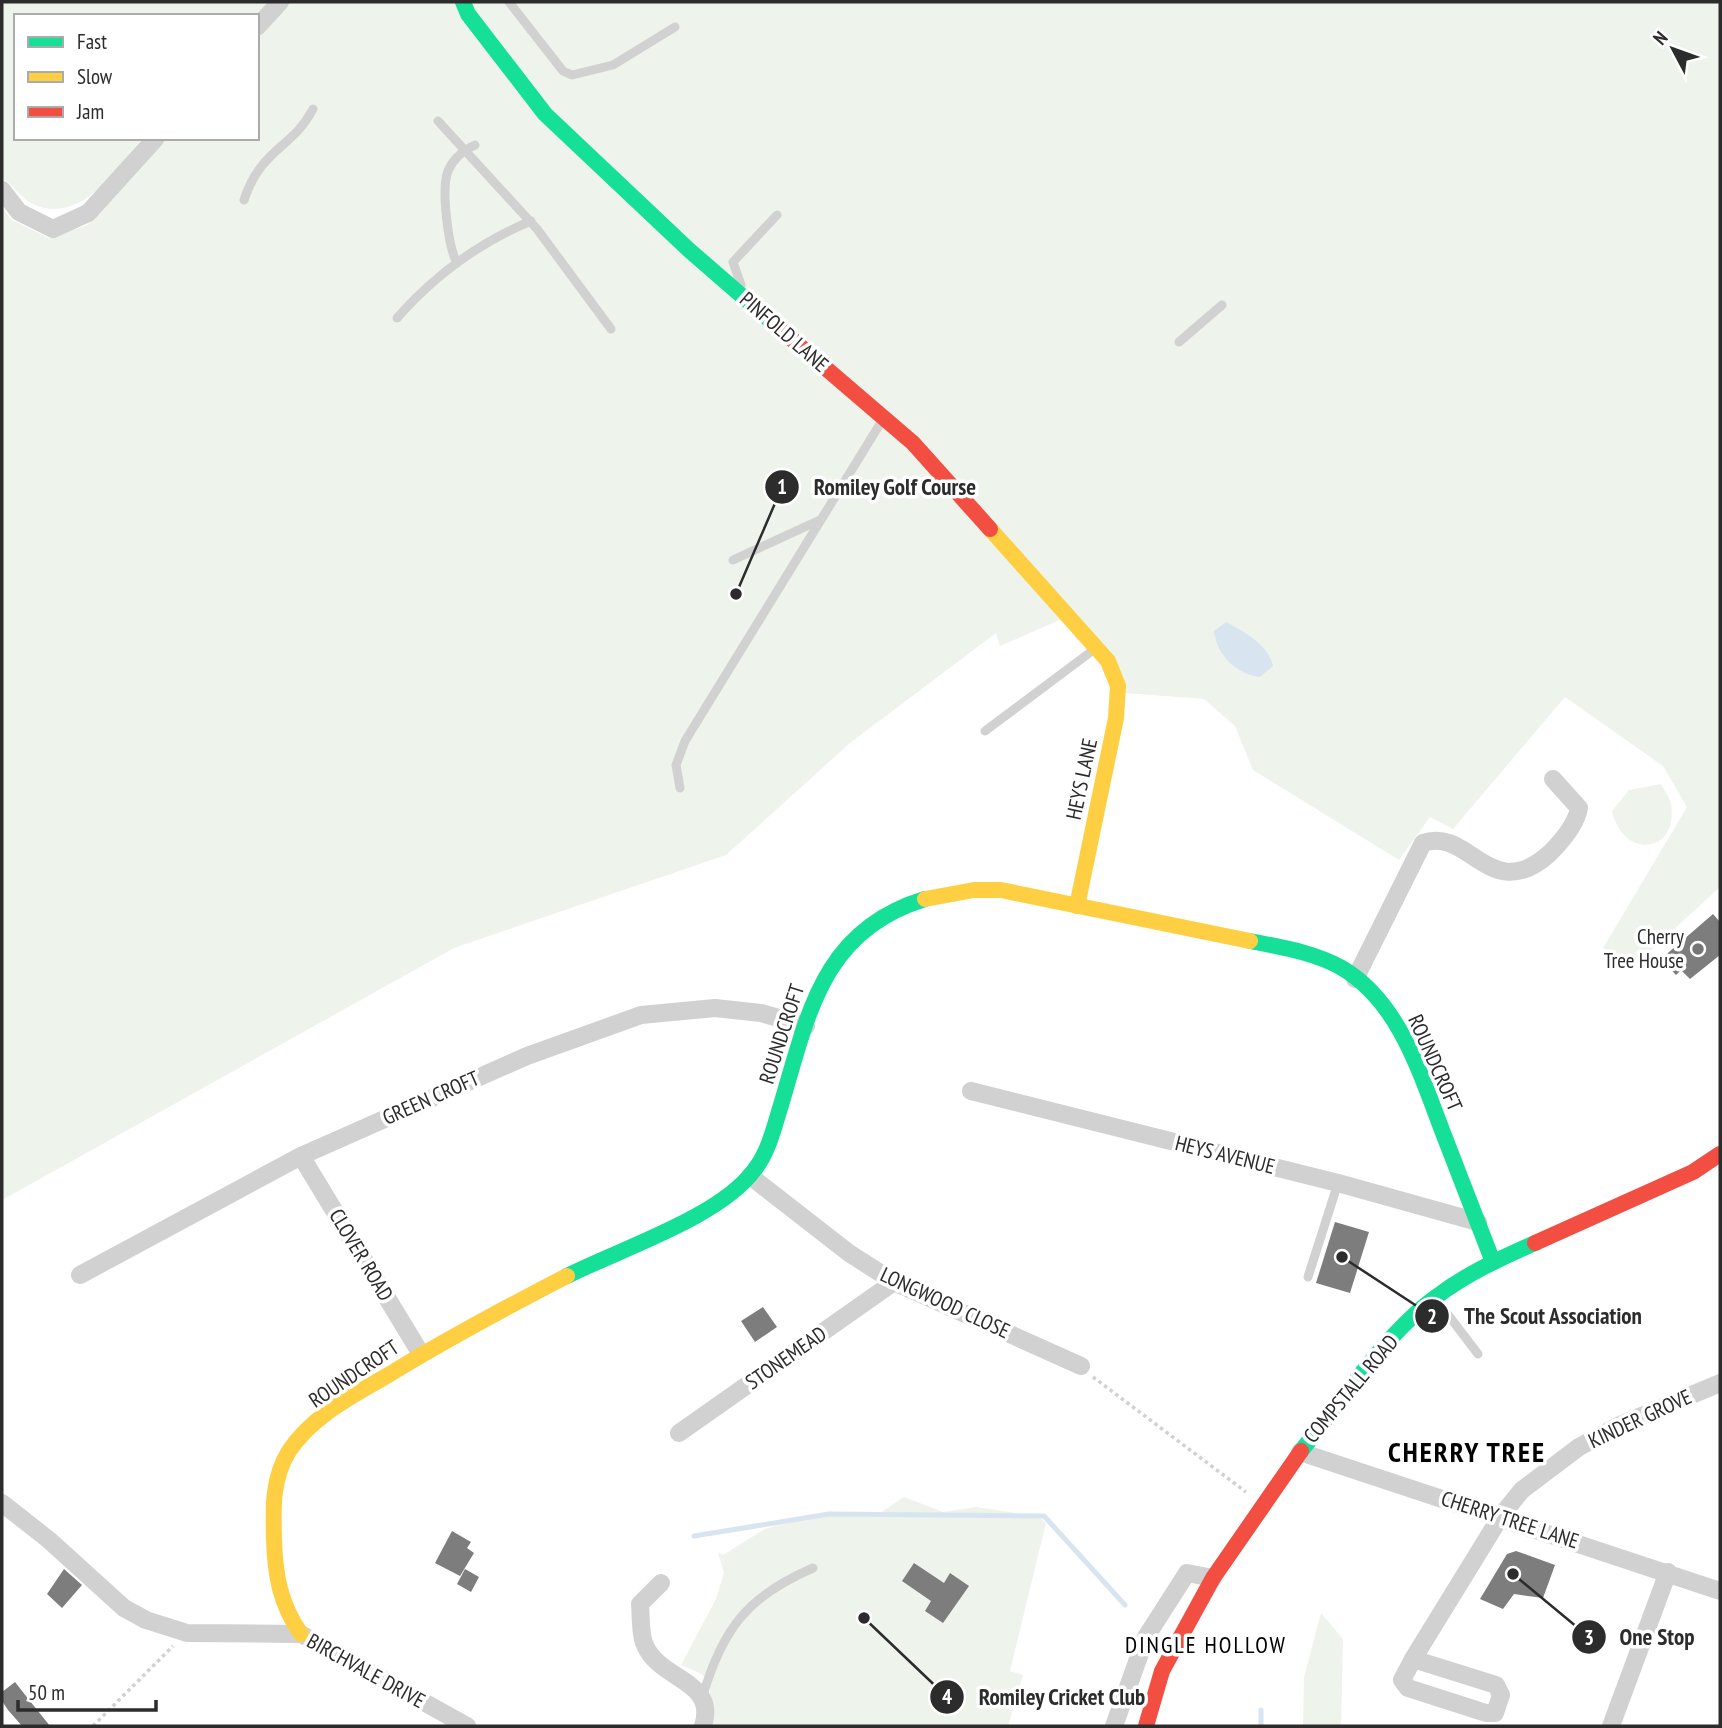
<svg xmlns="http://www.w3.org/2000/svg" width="1722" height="1728" font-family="'PT Sans Narrow',sans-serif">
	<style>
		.green { fill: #eef3eb }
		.water { fill: #d8e4ef }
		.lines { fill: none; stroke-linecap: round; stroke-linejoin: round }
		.stream { stroke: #d8e4ef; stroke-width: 5 }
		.building { fill: #7d7d7d }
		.path { stroke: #d1d1d1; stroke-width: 3.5; stroke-dasharray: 3.5 3.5; stroke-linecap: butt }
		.lane { stroke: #d1d1d1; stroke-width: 9 }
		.street { stroke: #d1d1d1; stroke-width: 18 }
		.fast { stroke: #16e098; stroke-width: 16 }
		.slow { stroke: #ffcf43; stroke-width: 16 }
		.jam { stroke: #f24e42; stroke-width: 16 }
		.poi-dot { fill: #767676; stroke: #fff; stroke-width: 2.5 }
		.labels { text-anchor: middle; stroke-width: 7; stroke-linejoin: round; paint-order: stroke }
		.street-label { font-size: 21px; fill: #2c2c2c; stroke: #fff }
		.poi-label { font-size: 21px; fill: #2c2c2c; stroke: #fff; text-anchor: end }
		.neighbourhood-label { font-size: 23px; letter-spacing: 2px; fill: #000; stroke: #fff }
		.district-label { font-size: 28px; font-weight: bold; letter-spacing: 2px; fill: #000; stroke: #fff }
		.leader { fill: none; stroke: #2c2c2c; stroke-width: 2.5 }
		.callout-dot { fill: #2c2c2c; stroke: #fff; stroke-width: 2.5 }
		.mark-label { font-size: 21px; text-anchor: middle; font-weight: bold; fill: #fff }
		.callout-label { font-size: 23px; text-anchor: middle; font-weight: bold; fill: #2c2c2c; stroke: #fff; stroke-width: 7; stroke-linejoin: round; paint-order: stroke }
	</style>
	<rect width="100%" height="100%" fill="#fff"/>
	<g class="green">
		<path d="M2,2h265l-12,14h-239v122h127c-29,32 -63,90 -112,65 -11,-6 -18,-18 -29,-25z"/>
		<path d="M290,2h1430v885l-84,77 -33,-16 84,-141 -24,-41 -98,-69 -112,132 -23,-12 -31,43 -146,-90 -18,-44 -31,-27 -79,-6 -61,-75 -64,28 -4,-13 -146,110 -124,112 -272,93 -452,252v-994l8,13 39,19 39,-13 78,-87h91v-100z"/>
		<path d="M1661,784c3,6 9,14 10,20 8,50 -48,56 -59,7l17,-21z"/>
		<path d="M904,1497l39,15 34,-5 62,10 7,6 -36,148 13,4 -15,51h-296l-2,-38 -8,-14 -21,-9 35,-66 8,-26 -6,-21 5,3 42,-26 40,-11 37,-3 32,2z"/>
		<path d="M1321,1613l22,26 -2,87h-38l1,-49z"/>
	</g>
	<path class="water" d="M1226,622c18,10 42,22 47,44l-13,11c-24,-3 -43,-22 -46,-46z"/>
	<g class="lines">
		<g class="stream">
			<path d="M694,1536l135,-22 215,2 81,89"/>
			<path d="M1261,1710v16"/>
		</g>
	</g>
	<g class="building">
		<path d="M1713,914l7,8v33l-30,24 -9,-9 -5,5 -15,-16z"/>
		<path d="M1335,1222l34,10 -19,61 -34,-10z"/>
		<path d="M763,1307l14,20 -22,15 -14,-21z"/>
		<path d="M452,1531l19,11 -4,6 7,5 -14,23 -25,-13z"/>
		<path d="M1516,1551l39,14 -12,33 -29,-4 -11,15 -23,-10 27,-45z"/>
		<path d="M914,1563l30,20 6,-10 19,13 -26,37 -18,-12 6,-10 -29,-20z"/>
		<path d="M64,1569l18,16 -20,23 -15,-14z"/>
		<path d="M465,1569l14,8 -8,15 -14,-8z"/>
		<path d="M15,1682l11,14 24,30h-28l-14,-16 -6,-9v-9z"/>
	</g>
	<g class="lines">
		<g class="path">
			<path d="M1093,1377l153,115"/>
			<path d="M93,1726l80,-80"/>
		</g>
		<g class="lane">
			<path d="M509,2l54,69 9,4 41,-10 62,-38"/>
			<path d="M438,121l99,108 74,100"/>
			<path d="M244,200c17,-52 48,-51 69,-91"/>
			<path d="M457,263c-9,-16 -16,-75 -9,-92 5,-12 16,-21 27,-26"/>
			<path d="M741,285l-8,-23 44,-47"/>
			<path d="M397,318c37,-42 81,-75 134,-97"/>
			<path d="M1179,342l43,-37"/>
			<path d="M733,560l87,-40"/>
			<path d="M985,731l111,-83"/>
			<path d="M680,788l-4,-23 9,-24 198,-322"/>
			<path d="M1308,1277l30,-94"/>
			<path d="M1436,1299l42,55"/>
			<path d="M703,1695c20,-67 45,-99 110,-127"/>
		</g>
		<g class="street">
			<path d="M257,27l23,-25"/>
			<path d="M2,190l17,22 34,17 35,-16 68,-75"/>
			<path d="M1355,979l68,-136c46,-17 68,64 127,10 12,-12 26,-28 29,-45l-26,-29"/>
			<path d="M971,1091l367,92 140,39"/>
			<path d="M301,1156l120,198"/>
			<path d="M750,1176l99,77 45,29 187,84"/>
			<path d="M80,1275l221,-119 226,-100 114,-41 74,-7 46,5 45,13"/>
			<path d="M679,1433l215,-151"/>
			<path d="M1300,1452l420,139"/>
			<path d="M2,1503l47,37 75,68 22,12 41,13 114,1 166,92"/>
			<path d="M661,1583l-21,21c1,12 0,28 4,39 14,38 74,36 59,83"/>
			<path d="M1413,1659l-11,21 6,8 78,25h9l6,-18 -5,-10 -83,-26 88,-143 21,-26 57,-43 41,-22 100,-42"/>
			<path d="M1114,1726l32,-89 41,-64 26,5"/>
			<path d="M1611,1726l57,-154"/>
		</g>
		<g class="fast">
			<path d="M463,2l5,12 77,100 144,136 84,73"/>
			<path d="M1250,941c30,6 64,11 92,27 59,35 79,109 103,170 16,41 32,83 48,124"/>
			<path d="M567,1276c53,-27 154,-59 188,-107 14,-18 19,-42 26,-64 27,-90 41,-175 144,-206"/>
			<path d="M1301,1451c39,-48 85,-118 135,-154 30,-23 65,-39 99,-54"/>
		</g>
		<g class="slow">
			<path d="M990,529l118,132 10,25 -2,32 -39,188"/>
			<path d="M925,899l49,-9h27l249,51"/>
			<path d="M301,1634c-21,-30 -26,-59 -27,-95 -1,-30 -2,-61 15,-88 24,-36 65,-56 101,-77 57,-35 117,-67 177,-98"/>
		</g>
		<g class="jam">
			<path d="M773,323l140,120 77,86"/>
			<path d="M1535,1243l158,-71 27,-18"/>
			<path d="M1146,1726l16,-55 51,-93 88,-127"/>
		</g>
	</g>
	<circle class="poi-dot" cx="1698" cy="949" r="7"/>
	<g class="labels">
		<g class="street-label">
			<text transform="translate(784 332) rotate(41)" y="7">PINFOLD LANE</text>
			<text transform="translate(1082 779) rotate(-78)" y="7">HEYS LANE</text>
			<text transform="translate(782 1034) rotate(-72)" y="7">ROUNDCROFT</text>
			<text transform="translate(1435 1063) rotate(66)" y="7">ROUNDCROFT</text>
			<text transform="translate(431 1098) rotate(-24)" y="7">GREEN CROFT</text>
			<text transform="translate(1225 1155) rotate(14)" y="7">HEYS AVENUE</text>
			<text transform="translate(361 1255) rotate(59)" y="7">CLOVER ROAD</text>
			<text transform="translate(945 1303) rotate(25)" y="7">LONGWOOD CLOSE</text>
			<text transform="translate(786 1358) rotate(-35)" y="7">STONEMEAD</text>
			<text transform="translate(354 1374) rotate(-34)" y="7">ROUNDCROFT</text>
			<text transform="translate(1351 1389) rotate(-50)" y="7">COMPSTALL ROAD</text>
			<text transform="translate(1640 1419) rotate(-25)" y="7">KINDER GROVE</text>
			<text transform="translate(1510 1520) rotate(18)" y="7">CHERRY TREE LANE</text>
			<text transform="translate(366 1671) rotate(29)" y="7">BIRCHVALE DRIVE</text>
		</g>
		<g class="poi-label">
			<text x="1684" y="944">Cherry<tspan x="1684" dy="24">Tree House</tspan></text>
		</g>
		<g class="neighbourhood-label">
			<text x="1206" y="1653">DINGLE HOLLOW</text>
		</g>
		<g class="district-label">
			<text x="1467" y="1462">CHERRY TREE</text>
		</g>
	</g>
	<path class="leader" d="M736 594L782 487M1342 1257L1432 1316M1513 1574L1589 1637M864 1618L947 1697"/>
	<g class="callout-dot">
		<circle cx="736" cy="594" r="7"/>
		<circle cx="1342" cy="1257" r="7"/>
		<circle cx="1513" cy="1574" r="7"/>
		<circle cx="864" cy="1618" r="7"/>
		<circle cx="782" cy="487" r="18"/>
		<circle cx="1432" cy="1316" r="18"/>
		<circle cx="1589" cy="1637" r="18"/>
		<circle cx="947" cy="1697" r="18"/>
	</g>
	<g class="mark-label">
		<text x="782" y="494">1</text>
		<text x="1432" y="1324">2</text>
		<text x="1589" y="1645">3</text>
		<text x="947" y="1704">4</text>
	</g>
	<g class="callout-label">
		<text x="895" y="495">Romiley Golf Course</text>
		<text x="1553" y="1324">The Scout Association</text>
		<text x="1657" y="1645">One Stop</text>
		<text x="1062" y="1705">Romiley Cricket Club</text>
	</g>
	<rect width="1722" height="1728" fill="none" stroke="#2c2c2c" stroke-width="7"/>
	<rect x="14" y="14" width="245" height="126" fill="#ffffff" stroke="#ababab" stroke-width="2"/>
	<rect x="28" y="37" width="35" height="10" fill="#16e098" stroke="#ababab" stroke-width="2"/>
	<text x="77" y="49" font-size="21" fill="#2c2c2c">Fast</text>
	<rect x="28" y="72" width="35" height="10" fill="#ffcf43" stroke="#ababab" stroke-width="2"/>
	<text x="77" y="84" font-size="21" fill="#2c2c2c">Slow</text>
	<rect x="28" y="107" width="35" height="10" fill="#f24e42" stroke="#ababab" stroke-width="2"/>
	<text x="77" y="119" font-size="21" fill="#2c2c2c">Jam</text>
	<g transform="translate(1673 49) rotate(311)" stroke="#ffffff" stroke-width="5" paint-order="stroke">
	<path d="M0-5L12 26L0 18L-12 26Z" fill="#2c2c2c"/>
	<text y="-10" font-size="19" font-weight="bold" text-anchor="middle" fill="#2c2c2c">N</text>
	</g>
	<path d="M18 1700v10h138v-10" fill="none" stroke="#2c2c2c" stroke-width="3.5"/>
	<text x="28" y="1700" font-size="21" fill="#2c2c2c" stroke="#ffffff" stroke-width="5" paint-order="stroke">50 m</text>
</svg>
